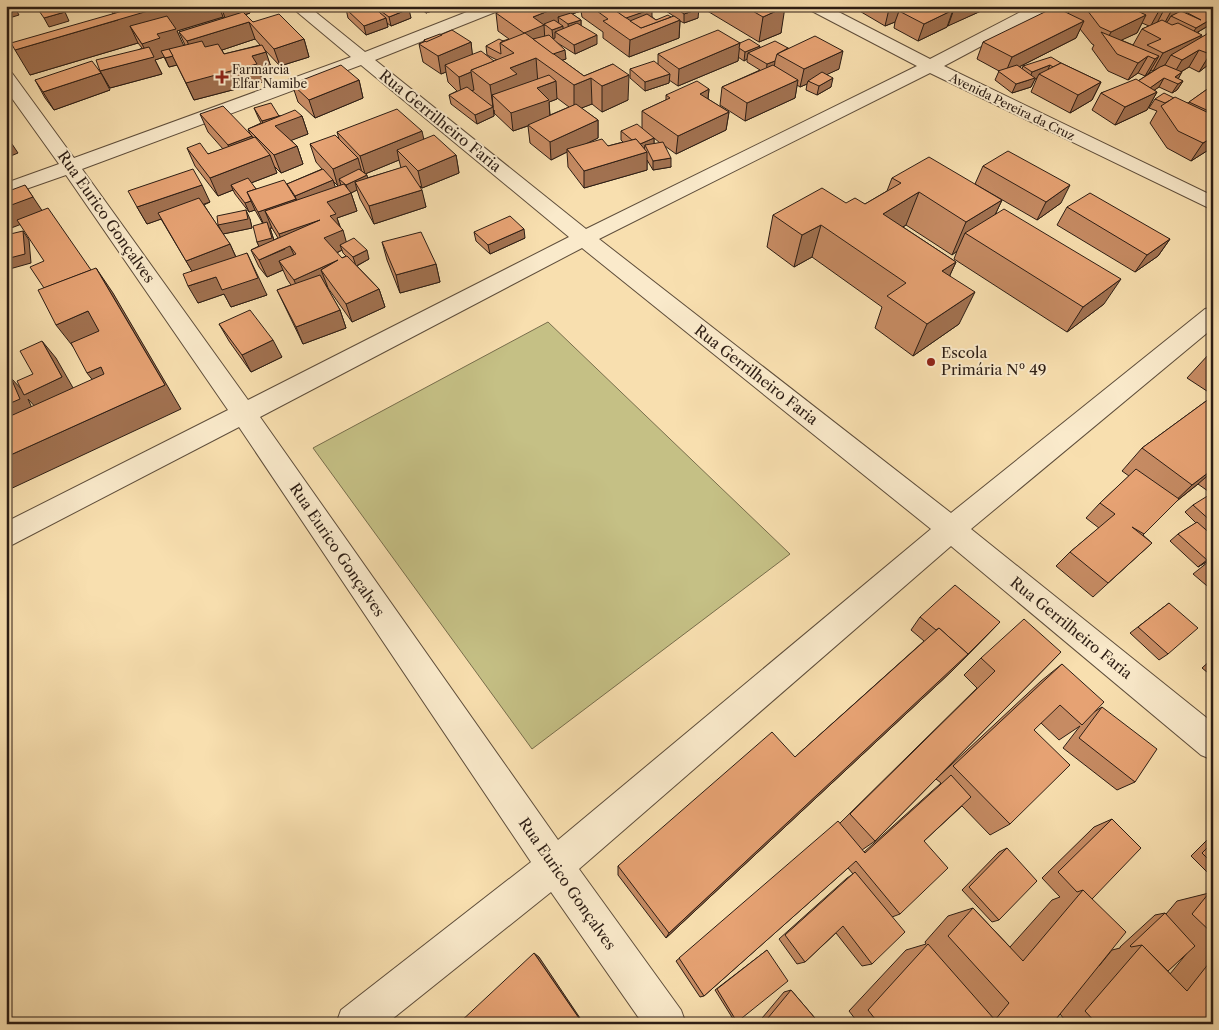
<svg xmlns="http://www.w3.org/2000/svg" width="1219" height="1030" font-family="'Libre Caslon Text',serif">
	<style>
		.green { fill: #c5c085; stroke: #786e4c }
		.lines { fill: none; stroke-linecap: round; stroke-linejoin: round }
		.street-casing { stroke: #5f4e3b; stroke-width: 2 }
		.street { fill: #faeacb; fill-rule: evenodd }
		.wall { fill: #c68b63; stroke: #2c1d14; fill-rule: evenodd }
		.shaded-wall { fill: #a17150; stroke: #2c1d14 }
		.building { fill: #e6a273; stroke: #2c1d14 }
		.poi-dot { fill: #8f2418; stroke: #faeacb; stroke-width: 2 }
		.labels { text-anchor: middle; stroke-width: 4; stroke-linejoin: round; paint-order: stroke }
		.far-poi-label { font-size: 12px; fill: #2c1d14; stroke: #faeacb; text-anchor: start }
		.far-street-label { font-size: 12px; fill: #2c1d14; stroke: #faeacb }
		.street-label { font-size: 15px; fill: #2c1d14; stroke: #faeacb }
		.poi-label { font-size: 15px; fill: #2c1d14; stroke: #faeacb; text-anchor: start }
	</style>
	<rect width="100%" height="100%" fill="#f8dfaf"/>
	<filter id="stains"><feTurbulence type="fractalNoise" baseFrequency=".004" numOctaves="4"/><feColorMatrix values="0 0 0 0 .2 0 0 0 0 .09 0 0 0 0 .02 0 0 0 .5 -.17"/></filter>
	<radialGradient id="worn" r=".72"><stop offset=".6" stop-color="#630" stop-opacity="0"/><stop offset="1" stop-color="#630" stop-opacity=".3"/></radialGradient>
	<path class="green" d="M548,322l242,232 -258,195 -219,-301z"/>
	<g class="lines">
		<g class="street-casing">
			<path id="street" d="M290,6h18l57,46 117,-46h23l-2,3 -128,51 211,169 331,-163 -109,-57 -2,-3h21l103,53 102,-53h21l-2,3 -107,57 269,130v14l-283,-137 -331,166 352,274 254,-204 8,-2v21l-242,201 242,194v37l-12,-5 -250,-209 -372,323 102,141 5,14h-43l-92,-132 -165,132h-50l5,-14 190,-148 -292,-435 -233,121v-26l222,-112 -162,-235 -60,21v-13l53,-19 -53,-74v-18l6,1 62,85 277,-101zM361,65l208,172 -321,163 -166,-231zM582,248l349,281 -373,311 -298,-423z"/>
		</g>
		<use href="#street" class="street"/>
	</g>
	<g class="wall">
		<path d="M102,6h145l3,7 -5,2 8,7 51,17 5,18 -29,9 -16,-17 8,21 -12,3 3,9 -69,18 -17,-35 -8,2 -5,-10 -9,3 7,14 -52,14 -10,-17 42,-23 -4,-5 -108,32 83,-61 -3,-6 -5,1zM223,17l1,1 -45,14 6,13 -2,1 -6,-15zM255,39l5,6 -36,9 -2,-4z"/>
		<path d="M373,6h32l6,12 -20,8 -4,-3 1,4 -22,8 -18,-17 -2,-9 27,-2z"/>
		<path d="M417,6h30l-21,7z"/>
		<path d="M514,6h134l4,11 4,3 15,-3 7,2 -12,-8v-5h29l3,12 -14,5 -4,-2 -1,17 -50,19 -26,-19v-6l-21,-15 -1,-6 -9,3 9,6v5l16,19 -22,10 -19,-12 10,17 -4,1 22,16 29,-12 15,36 -26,12 -10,-8 -11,4 17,12v18l-15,7 25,1 15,-4 -2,-2v-9l21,-3v-17l24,-11v-5l43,-6 -1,10 21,13 -3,18 -50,24 -11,-8 6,21 -18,3 -6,-10v10l-63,18 -16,-21 -1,-15 -16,8 -21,-17 -2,-17 -15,5 -19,-18v-3v6l-17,8 -26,-20 -2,-9 8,-4 -9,-9 -2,-10 -5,2 -18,-12 -4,-18 5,-2v-2l18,-5 29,7 1,12 22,7 3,-1 -10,-5 -1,-9 23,-7 -11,-8 -2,-18zM557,98l12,9 -19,8 -1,-13 8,-3zM654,138l6,5 -6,1z"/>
		<path d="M699,6h84l-2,27 -22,9z"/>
		<path d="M851,6h135l-4,2 -1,3 -34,15v1l-29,14 -24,-13 1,-6 -10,4z"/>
		<path d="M1071,6h129l13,17 -15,9 3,6 5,-3 7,-11v37l-14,11 -10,-5 -8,5 -3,7 5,2 -6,9 -5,3 -13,-6 -5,3 3,2 -10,18 -32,15 -23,-15 9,-17 37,-12 18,-12 -3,2 -2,-1 -2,3 -4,3 -7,-3 -10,7 -20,-9 -16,-22 2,-4 -2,-1 -12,-15 -4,9 -57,29 3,2 1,-3 38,-3 40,19 -9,18 -22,13 -39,-21 6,-14 -2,1 -4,8 -19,6 -17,-13 4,-9 -22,-12 6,-17 86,-28 -1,-1zM1142,23l7,3 -7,3 -9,16 -12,-5 16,-7z"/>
		<path d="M740,43l20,5h28l51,21 -12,5 4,13 -14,8 -11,-5 1,-6 -7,3 -3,-2 -2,13 -50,23 -25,-16 2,-18 38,-17 -13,-8v-3l-3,2 -6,-4v4l-60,25 -9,-6v3l-24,8 -15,-13v-9l28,-5v-10z"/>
		<path d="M35,80l75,10 -56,20 -9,-12z"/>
		<path d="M359,80l4,18 -48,20 -17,-16 -6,-18z"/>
		<path d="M1213,85v62l-22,14 -24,-13 -17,-25 7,-12 -8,-3 6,-9 33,4z"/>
		<path d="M254,108l26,8h22l6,18 -17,6 6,6 6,18 -22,9 -7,-7 3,7 -26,10 5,6 31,-5 35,-15 -6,-7 -6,-18 29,-5 -2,-7 87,7 32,16 3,18 -37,15 -2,-2 6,21 -52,17 -14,-25 -3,-9 -6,3 6,18 -20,7 9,24 23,17 -12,7 22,23 6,18 -33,15 -24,-34 -1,-3 -1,1 14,24 6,18 -43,16 -26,-54 14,-5 -4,-6 -4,-9 -16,7 -8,-10 -8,-17 8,-4 -2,-4 6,-18 -8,-14 -6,2 -14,-18 -2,-4 -15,6 -23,-30 -8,-18 21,6 15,-5 -15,-17 -8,-18 50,20 -2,-5 13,-6 -3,-6zM399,160l2,8 -34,10 -5,-7 -1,-1 4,4zM333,181l5,5 -3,1zM270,228h2l6,10 -4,2zM342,250l1,3 3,3 -4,2 -5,-5z"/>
		<path d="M983,166l78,37 -24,17 -62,-36z"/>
		<path d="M892,178l110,22 -7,15 109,89 -37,28 -113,-73 3,-8 -5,4 -46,-30 -3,2 53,35 -6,13 9,49 -46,32 -38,-28 7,-21 -70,-50 -18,10 -27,-20 6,-32 92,-11 22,-13z"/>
		<path d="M210,202l-6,3 18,28 -4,-8 32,-6 2,9 -29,6 7,10 6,13 31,38 -36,12 -7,-13 -26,9 -6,-32 -31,-52 -14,5 -10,-17z"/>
		<path d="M1067,207l103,32 -12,17 -23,16 -78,-47z"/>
		<path d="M474,232l51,6 -35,16 -14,-13z"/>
		<path d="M382,242l54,22 4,18 -40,11 -13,-33z"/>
		<path d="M219,324l63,33 -31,15 -22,-31z"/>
		<path d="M1213,351v44l-26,-17 22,-24z"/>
		<path d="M1213,396v97l-1,1 -14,-10 -21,17 -34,34 9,8 -59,54 -37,-31 14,-14 29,-24 -13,-10 14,-15 29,-27 -7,-5 20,-23z"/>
		<path d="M1213,498v60l-15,9 -28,-26 8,-7 18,-11 -11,-11 8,-7z"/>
		<path d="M1213,558v33l-20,-17z"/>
		<path d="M1169,603l-1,51 -9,6 -29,-27z"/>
		<path d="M920,617l80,5 -48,49 -286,267 -48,-63v-9l177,-109 129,-116 -13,-11z"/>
		<path d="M1061,652l-186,189 -13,9 2,2 77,-69 -5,-4 105,-98 21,-17 32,48 8,-5 33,75 -18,8 -54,-42 17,-22 -21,14 -18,-17 -7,7 -24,94 -20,11 -28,-29 -38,35 -24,73 -8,3 -20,47 -10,2 -26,-33 -31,29 -8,2 -18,-25 68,-61 6,-4 -5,-6 -144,128 -4,1 -24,-36 164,-138 137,-135 -13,-13 17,-17z"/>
		<path d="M1213,658v19l-11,-9z"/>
		<path d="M1112,819l-20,80 7,67 13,-16 8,-2v-1l35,-32 10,-2 1,1 11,-13 32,-8 4,3v128h-145l-8,-10 -8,10h-193l-10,-13 57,-61 20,-6 -1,-2 23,-26 25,-8 37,39 42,-47 8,-3 -18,-19 52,-51zM1187,953l-17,21 -2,-3z"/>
		<path d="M1213,834v44l-22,-22z"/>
		<path d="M1007,848l-8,72 -7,2 -30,-32 37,-38z"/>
		<path d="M767,950l-30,72h-2l-20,-32z"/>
		<path d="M791,990l29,34h-63l27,-32z"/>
	</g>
	<g class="shaded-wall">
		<path d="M6,6h8l5,9 -13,4z"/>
		<path d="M103,6h6l1,2 -5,1z"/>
		<path d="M112,6h107l4,11 -46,14 7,15 -20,11 -9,3 7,14 -52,14 -10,-17 49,-13 -7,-14 -12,-18 8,17 -108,32 -15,-25 103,-30z"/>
		<path d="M221,6h26l3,7 -24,8z"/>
		<path d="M376,6h16l-14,3 1,6h-1z"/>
		<path d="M425,6h22l-21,7z"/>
		<path d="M561,6h20v5l-12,4 -11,2 1,8h-15l1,17 -20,8 -1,-17 9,-16z"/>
		<path d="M896,6h18l-15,5 -4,11 -10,4 4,-17z"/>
		<path d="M960,6h23l-2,5 -33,15 6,-17z"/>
		<path d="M1165,6h1l-9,17 -7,4 10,-18z"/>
		<path d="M1174,6h18l-10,4 -3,5 -8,1 -3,5 -4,3z"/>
		<path d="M785,7l-4,26 -22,9 4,-25z"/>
		<path d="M409,9l2,9 -20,8 -2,-9z"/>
		<path d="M652,9v9l-18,6 -9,-6z"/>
		<path d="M699,9l-1,9 -14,5v-9z"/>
		<path d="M953,10l-6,17 -29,14 6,-17z"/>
		<path d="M65,12l4,9 -20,6 -5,-9z"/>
		<path d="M1146,15l-9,18 -26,12 -4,-5 4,-8z"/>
		<path d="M386,18l2,9 -22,8 -2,-9z"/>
		<path d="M1213,18v5l-22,13 5,-8z"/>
		<path d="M581,20v9l-12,4 -1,-9z"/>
		<path d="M680,20l-1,18 -50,19 1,-17z"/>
		<path d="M1084,21l-8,17 -71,36 7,-17z"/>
		<path d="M249,22l6,17 -60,20 -8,-18z"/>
		<path d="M563,26v9l-8,-3v6l-2,1 -1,-9z"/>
		<path d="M597,35v9l-22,10 -1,-9z"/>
		<path d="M1202,35l-10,17 -21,3 -6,10 -12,6 10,-18z"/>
		<path d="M304,39l5,18 -29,9 -6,-17z"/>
		<path d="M471,42l2,18 -28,5 1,7 -5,2 -3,-18z"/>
		<path d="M740,43l-2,18 -60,25 1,-17z"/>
		<path d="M760,46l-2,9 -10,-2 -1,6 -3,2 1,-9z"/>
		<path d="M565,50l1,9 -20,6 -2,-9z"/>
		<path d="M1199,50l-10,17 -17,10 10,-17z"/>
		<path d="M843,51l-4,18 -28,13 -3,-1 -1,3 -7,3 4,-18z"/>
		<path d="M266,52l6,18 -12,3 3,9 -69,18 -8,-17 66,-27z"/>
		<path d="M1213,52v9l-14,11 11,-18z"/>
		<path d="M173,56l4,9 -8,2 -4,-9z"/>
		<path d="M1148,56l-10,17 -10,7 10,-17z"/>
		<path d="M1159,56l-10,17 -4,3 10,-17z"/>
		<path d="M536,58l2,26 -46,11 2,21 -17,8 -2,-9 18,-8 -3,-22 20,-17z"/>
		<path d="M775,61l-1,9 -8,3 1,-9z"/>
		<path d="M1050,65l-4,9h-7l-2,4 -2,1 -4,8 -19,6 4,-9 13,-4 3,-8z"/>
		<path d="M471,72l3,18 -13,4 -2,-17z"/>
		<path d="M1182,72l-5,9 -2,-4z"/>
		<path d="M101,73l9,17 -56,20 -11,-18z"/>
		<path d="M670,74l-1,9 -24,8v-9z"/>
		<path d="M629,75l-1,25 -26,12v-26z"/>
		<path d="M591,78l1,26 -18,7v-26z"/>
		<path d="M833,78l-2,9 -14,8 2,-9z"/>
		<path d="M1164,78l-5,9 -16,11 5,-9z"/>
		<path d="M359,80l4,18 -48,20 -6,-18z"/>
		<path d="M798,80l-3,18 -50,23 2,-18z"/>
		<path d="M556,81l1,18 -8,3 1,16 -37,13 -2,-18 26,-25z"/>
		<path d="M1183,81l-6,9 -5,3 6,-9z"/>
		<path d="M1101,82l-9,18 -22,13 8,-18z"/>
		<path d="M709,89l-2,18 -7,-13z"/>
		<path d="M1157,92l-10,18 -32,15 10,-18z"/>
		<path d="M729,112l-3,18 -50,24 2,-18z"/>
		<path d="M279,116h23l6,18 -26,10 -17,-14 -3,-9z"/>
		<path d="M598,120v18l-29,14 -2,-3v3l-16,8 -1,-18z"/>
		<path d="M422,131l4,18 -29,1 2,10 -34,14 -5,-18z"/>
		<path d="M252,136l7,18 -24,9 -7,-18z"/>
		<path d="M1213,137v10l-22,14 12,-18z"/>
		<path d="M654,138v9l-9,-2 -1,6 -6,-6z"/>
		<path d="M12,144l6,9 -12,5v-12z"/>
		<path d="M297,146l6,18 -22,9 -7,-18z"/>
		<path d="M647,152v18l-63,18v-17z"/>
		<path d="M270,155l7,18 -42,16 -4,-4 2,5 -15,6 -8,-18z"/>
		<path d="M456,155l3,18 -37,15 -4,-17z"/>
		<path d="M358,158l5,18 -24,3 2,6 -3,2 -5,-18z"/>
		<path d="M671,158v9l-18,3v-9z"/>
		<path d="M367,175l2,9 -14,-2 2,8 -8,4 -3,-9z"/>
		<path d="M333,180l3,9 -38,16 -3,-9z"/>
		<path d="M25,185l20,30 -39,15v-23z"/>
		<path d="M202,185l8,17 -63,22 -10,-17z"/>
		<path d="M1070,185l-9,18 -24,17 9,-18z"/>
		<path d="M422,190l4,17 -52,17 -5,-18z"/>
		<path d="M919,192l-13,33 -34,21 11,-32z"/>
		<path d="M351,193l6,18 -20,7 4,13 2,-1 5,18 -8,-3 2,5 -12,6 -40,-10 8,18 -19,-3 4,9 -16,7 -8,-17 26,-11 -6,-15 51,-18 -3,-14z"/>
		<path d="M296,199l7,18 -38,-6 7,17h-2l6,19 -15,4 -4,-9 9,-13 -8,-17z"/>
		<path d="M1002,200l-15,32 -22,1 -8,18 -5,4 14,-33z"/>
		<path d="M251,201l4,9 -6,2 -4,-9z"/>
		<path d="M246,210l4,9 2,9 -29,6 -5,-9z"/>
		<path d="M821,225l-9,32 -18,10 8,-32z"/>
		<path d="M524,229l1,9 -35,16 -2,-9z"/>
		<path d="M23,231l6,9 2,23 -25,7v-11z"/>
		<path d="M1170,239l-12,17 -23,16 12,-17z"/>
		<path d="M230,244l8,18 -42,16 -10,-17z"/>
		<path d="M367,250l2,9 -13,7 -3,-9z"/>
		<path d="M247,253l20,42 -36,12 -7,-13 -26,9 -10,-17 28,-9z"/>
		<path d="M338,260l-17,10 6,15 -26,12 -7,-17z"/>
		<path d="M956,262l-15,32 1,-23z"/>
		<path d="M436,264l4,18 -40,11 -4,-18z"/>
		<path d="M96,268l17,25 68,116 -175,82v-34l159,-72z"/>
		<path d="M1121,279l-17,25 -37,28 16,-25z"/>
		<path d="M379,289l6,18 -33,15 -6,-18z"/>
		<path d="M975,292l-16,32 -46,32 14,-32z"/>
		<path d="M340,310l6,18 -43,16 -7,-17z"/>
		<path d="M88,311l18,25 -31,13 -19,-24z"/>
		<path d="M273,340l9,17 -31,15 -9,-17z"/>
		<path d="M42,341l14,17 20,35 -37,18 -11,-12 7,16 -29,13v-23l5,-27 15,16 36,-17z"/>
		<path d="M101,367l18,24 -13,6 -19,-24z"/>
		<path d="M1213,469v2l-15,13 -29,23 23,-22z"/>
		<path d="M1213,556v2l-15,9 9,-7z"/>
		<path d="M1000,622l-48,49 -286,267 3,-5z"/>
		<path d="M534,953l5,4 45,67h-1z"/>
	</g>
	<g class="building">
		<path d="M45,6h15l5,6 -21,6 -7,-10z"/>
		<path d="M140,6h25l-150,44 -4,-7z"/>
		<path d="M353,6h19l14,12 -22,8 -18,-17z"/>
		<path d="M385,6h20l4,3 -20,8 -11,-8z"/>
		<path d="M514,6h47l-28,11 11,8 -20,8 -28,-20z"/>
		<path d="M590,6h19l32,22 33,-12 6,4 -50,20 -27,-19 5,-2z"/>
		<path d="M609,6h39l4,3 -26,9z"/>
		<path d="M673,6h22l4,3 -15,5z"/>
		<path d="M744,6h39l2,1 -22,10z"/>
		<path d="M885,6h11l-7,3z"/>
		<path d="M909,6h37l7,4 -29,14 -25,-13z"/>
		<path d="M948,6h12l-6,3z"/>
		<path d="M1084,6h43l19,9 -35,17 -11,-5z"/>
		<path d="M1152,6h13l-5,3z"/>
		<path d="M1190,6h10l13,6v6l-17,10 -25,-12 10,-5 20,9 -19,-10z"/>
		<path d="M1055,7l29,14 -72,36 -29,-15z"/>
		<path d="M243,12l10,10 26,-8 25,25 -30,10 -25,-27 -62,19 -8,-9z"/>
		<path d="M571,13l10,7 -13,4 -10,-7z"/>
		<path d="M647,14l9,6 12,-5 3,2 -30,11 -11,-7z"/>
		<path d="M167,16l9,13 -19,5 3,4 -18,6 -12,-18z"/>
		<path d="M554,20l9,6 -11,4 -8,-6z"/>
		<path d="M1162,20l10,5 6,-2 24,12 -39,18 -16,-8 14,-6 -19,-10z"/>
		<path d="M577,23l20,12 -23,10 -19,-13z"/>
		<path d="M452,30l19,12 -33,14 -19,-12z"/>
		<path d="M718,30l22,13 -61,26 -21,-15z"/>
		<path d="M1213,30v5l-6,-3z"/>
		<path d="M1101,32l58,24 -4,3 -7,-3 -10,7 -21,-9z"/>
		<path d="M525,33l59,43 29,-12 16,11 -27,11 -11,-8 -17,7 -38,-27 -26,10 7,6 -27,11 -19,-15 43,-17 -14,-10z"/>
		<path d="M440,34l2,1 -16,7 -2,-2z"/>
		<path d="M1207,34l6,2v16l-3,2 -11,-4 -17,10 -11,-5z"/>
		<path d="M549,35l16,15 -12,4 -20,-15z"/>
		<path d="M815,36l28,15 -39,18 -27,-15z"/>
		<path d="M499,39l4,2 -3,2 1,11 -15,-8z"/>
		<path d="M749,39l11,7 -15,6 -6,-4 1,-5z"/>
		<path d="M202,41l3,6 13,-3 6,10 38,-9 4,7 -14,4 5,8 -71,19 -17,-34z"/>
		<path d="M775,41l13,7 -11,6 -2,7 -8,3 -19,-11z"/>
		<path d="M149,47l5,10 -54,14 -4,-11z"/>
		<path d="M169,49l4,7 -8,2 -4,-7z"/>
		<path d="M481,51l13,10 -23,9v2l-12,5 -14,-12z"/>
		<path d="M1051,57l10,6 -8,4 -3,-2 -18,7 -9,-6z"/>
		<path d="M92,61l9,12 -58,19 -8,-12z"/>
		<path d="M654,61l16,13 -25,8 -15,-13z"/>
		<path d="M1061,63l40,19 -23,13 -39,-21z"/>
		<path d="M341,65l18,15 -50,20 -17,-16z"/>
		<path d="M773,65l25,15 -51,23 -25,-16z"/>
		<path d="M1017,65l18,13 -19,6 -18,-13z"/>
		<path d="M1165,65l17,7 -7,5 8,4 -5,3 -14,-6 -14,10 -12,-7 22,-14z"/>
		<path d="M822,72l11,6 -14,8 -11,-5z"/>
		<path d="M549,75l7,6 -19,7 12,12 -38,13 -19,-18z"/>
		<path d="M1136,79l21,13 -32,15 -24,-14z"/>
		<path d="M697,81l12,8 -9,5 29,18 -51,24 -36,-25 28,-13 -4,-3z"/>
		<path d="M1213,85v28l-24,-11z"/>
		<path d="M467,87l26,20 -18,8 -26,-20z"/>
		<path d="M1164,93l10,5 -9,5 -10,-4z"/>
		<path d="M1175,97l38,18v22l-10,6 -25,-12 -17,-25z"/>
		<path d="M271,103l8,13 -17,5 -8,-13z"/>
		<path d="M576,104l22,16 -48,22 -22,-17z"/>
		<path d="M223,106l29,30 -24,9 -28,-31z"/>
		<path d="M397,109l25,22 -62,25 -23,-24z"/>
		<path d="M295,110l7,6 -27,10 22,20 -23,9 -26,-26z"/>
		<path d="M637,124l17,14 -14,6 -4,-5 -4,1 -11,-9z"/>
		<path d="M335,135l23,23 -25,11 -23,-25z"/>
		<path d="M434,135l22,20 -38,16 -21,-21z"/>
		<path d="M6,137l6,7 -6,2z"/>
		<path d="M255,137l15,18 -60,23 -23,-30 13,-5 8,11z"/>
		<path d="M602,139l6,7 28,-7 11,13 -63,19 -17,-22z"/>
		<path d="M663,142l8,16 -18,3 -8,-16z"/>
		<path d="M1008,151l62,34 -24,17 -63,-36z"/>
		<path d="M929,157l73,43 -36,22 -47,-30 -36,22 73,48 -14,9 33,21 -48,32 -40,-28 19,-13 -85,-58 -19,10 -29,-20 49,-27 24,15 9,-5 10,6 36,-21 -9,-5z"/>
		<path d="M406,166l16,24 -53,16 -14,-24z"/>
		<path d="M193,169l9,16 -65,22 -9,-16z"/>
		<path d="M323,169l10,11 -38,16 -8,-12z"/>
		<path d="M359,169l8,6 -21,10 -7,-6z"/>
		<path d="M248,178l8,11 -9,3 4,9 -6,2 -14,-18z"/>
		<path d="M284,180l12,19 -38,13 -11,-20z"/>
		<path d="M344,184l7,9 -24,9 9,12 -6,2 13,14 -19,8 18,20 5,-2 32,33 -33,15 -25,-34 17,-10 -44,20 -15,-19 17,-7 -6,-8 -31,14 -8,-10 69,-30 -41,14 -14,-23z"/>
		<path d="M25,185l8,12 -27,10v-15z"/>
		<path d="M1090,193l80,46 -23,16 -80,-48z"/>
		<path d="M199,198l31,46 -44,17 -28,-48z"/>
		<path d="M48,208l43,62 -47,18 -14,-21 14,-6 -27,-41z"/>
		<path d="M1004,209l117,70 -38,28 -118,-74z"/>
		<path d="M246,210l2,9 -30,6 -1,-9z"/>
		<path d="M510,216l14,13 -36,16 -14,-13z"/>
		<path d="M267,222l5,16 -15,4 -4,-16z"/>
		<path d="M23,231l2,23 -19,5v-24z"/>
		<path d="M421,232l15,32 -40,11 -14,-33z"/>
		<path d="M354,238l13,12 -14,7 -13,-12z"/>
		<path d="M247,253l11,25 -36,12 -6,-13 -28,9 -5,-12z"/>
		<path d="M96,268l69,117 -159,72v-39l98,-44 -3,-7 -14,6 -16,-30 28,-12 -11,-20 -32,14 -18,-35z"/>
		<path d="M320,275l20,35 -44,17 -19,-37z"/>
		<path d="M250,310l23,30 -31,15 -23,-31z"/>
		<path d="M42,341l20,36 -38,18 -7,-14 16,-7 -13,-23z"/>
		<path d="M1213,351v5l-4,-2z"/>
		<path d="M11,378l9,21 -14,6v-25z"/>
		<path d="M1213,396v73l-21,16 -50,-37z"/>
		<path d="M1136,469l43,30 -35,35 -12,-7 20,16 -44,40 -38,-31 45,-38 -15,-11z"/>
		<path d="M1209,495l4,3v25l-20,-18z"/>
		<path d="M1197,522l16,14v20l-6,4 -29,-26z"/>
		<path d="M955,585l45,37 -32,32 -29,-26 -3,2 -16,-13z"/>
		<path d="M1169,603l29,25 -30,26 -30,-27z"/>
		<path d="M1024,619l37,33 -186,189 -25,-27 145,-143 -14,-13z"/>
		<path d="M939,628l29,26 -299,279 -51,-67 154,-134 23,25z"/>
		<path d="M1062,664l42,38 -22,23 -22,-20 -26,25 36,35 -60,59 -57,-58z"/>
		<path d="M1102,707l55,42 -22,33 -56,-44z"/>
		<path d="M951,775l20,22 -47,44 24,27 -48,46 -44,-53 -152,135 -25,-38 159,-137 27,32z"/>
		<path d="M1112,819l29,29 -49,51 -9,-9 -6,2 -19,-20z"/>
		<path d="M1213,842v22l-11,-11z"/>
		<path d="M1007,848l30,33 -38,39 -30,-33z"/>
		<path d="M855,872l50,60 -33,32 -29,-38 -38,36 -20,-27z"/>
		<path d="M1083,890l43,42 -74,92h-173l-11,-14 60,-66 67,76 14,-17 -61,-67 25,-28 50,53z"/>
		<path d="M1209,893l4,3v38l-21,-20z"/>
		<path d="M1165,913l30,33 -27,25 -26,-26 -11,2 -1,-1z"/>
		<path d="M1142,945l45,46 26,-33v66h-116l-12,-13z"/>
		<path d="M767,950l21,31 -51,41 -20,-33z"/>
		<path d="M534,953l49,71h-125z"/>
		<path d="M791,990l29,34h-57z"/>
	</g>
	<g class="poi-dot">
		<path d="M219.5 69.5h5v5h5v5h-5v5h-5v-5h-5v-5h5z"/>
		<circle cx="931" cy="362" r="5"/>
	</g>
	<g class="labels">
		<g class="far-poi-label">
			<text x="232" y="74">Farmárcia<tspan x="232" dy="14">Elfar Namibe</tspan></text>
		</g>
		<g class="far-street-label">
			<text transform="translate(1012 107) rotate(26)" y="4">Avenida Pereira da Cruz</text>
		</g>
		<g class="street-label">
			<text transform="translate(440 121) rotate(39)" y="5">Rua Gerrilheiro Faria</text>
			<text transform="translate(106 217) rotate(55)" y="5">Rua Eurico Gonçalves</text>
			<text transform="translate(756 375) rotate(38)" y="5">Rua Gerrilheiro Faria</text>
			<text transform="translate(337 550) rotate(56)" y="5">Rua Eurico Gonçalves</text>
			<text transform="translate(1071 628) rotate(39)" y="5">Rua Gerrilheiro Faria</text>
			<text transform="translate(567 884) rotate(55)" y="5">Rua Eurico Gonçalves</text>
		</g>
		<g class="poi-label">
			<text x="941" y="358">Escola<tspan x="941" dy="17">Primária Nº 49</tspan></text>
		</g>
	</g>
	<rect width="1219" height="1030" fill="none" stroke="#f8dfaf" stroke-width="25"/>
	<rect x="8" y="8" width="1204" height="1015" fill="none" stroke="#2c1d14" stroke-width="2.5"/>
	<rect x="12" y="12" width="1194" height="1005" fill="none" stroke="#2c1d14"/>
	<rect width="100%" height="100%" filter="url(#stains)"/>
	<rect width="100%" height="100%" fill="url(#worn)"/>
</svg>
